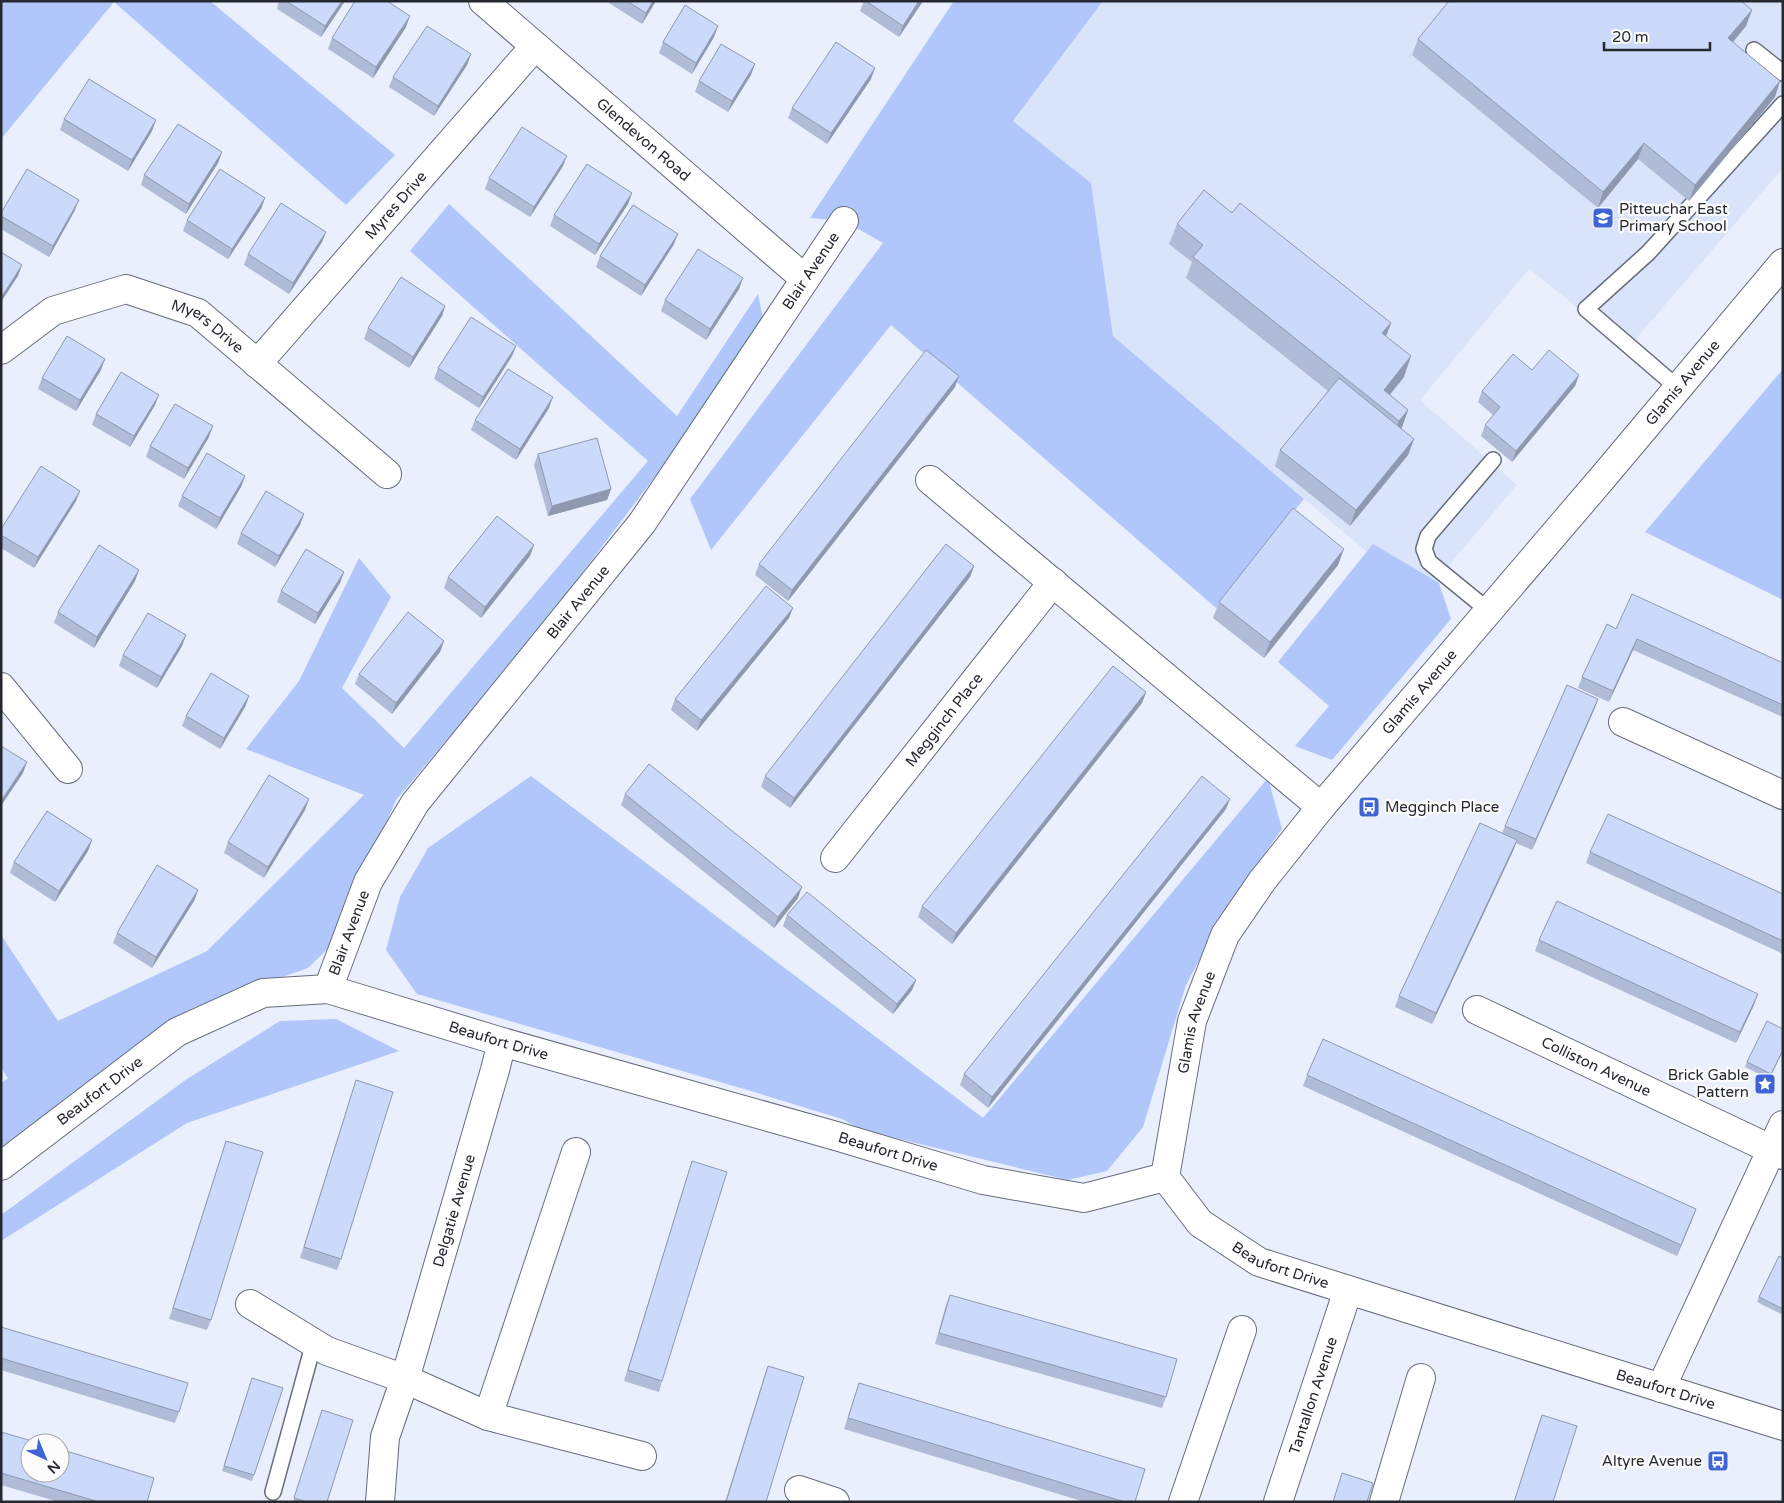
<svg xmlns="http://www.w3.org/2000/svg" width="1784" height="1503" font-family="'Varela Round',sans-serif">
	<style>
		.built { fill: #d9e4fb }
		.green { fill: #b1c7fc }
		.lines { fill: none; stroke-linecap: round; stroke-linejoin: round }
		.service-casing { stroke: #666c7b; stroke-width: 18 }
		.minor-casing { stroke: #666c7b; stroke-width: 30 }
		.tertiary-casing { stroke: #666c7b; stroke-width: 30 }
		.service { stroke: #fff; stroke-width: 15 }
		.minor { stroke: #fff; stroke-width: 28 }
		.tertiary { stroke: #fff; stroke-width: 28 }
		.wall { fill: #afbbd7 }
		.shaded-wall { fill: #8e98af }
		.building { fill: #cbd9fa; stroke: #8e98af }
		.labels { text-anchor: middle; stroke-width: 4.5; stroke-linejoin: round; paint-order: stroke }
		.street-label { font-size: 15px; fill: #25282e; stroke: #fcfcfc }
		.poi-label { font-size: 15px; fill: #25282e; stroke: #fcfcfc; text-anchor: start }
	</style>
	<rect width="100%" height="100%" fill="#e9effc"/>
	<path class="built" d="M1103,1h680v167l-155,180 -99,-79 -109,131 97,85 -96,113 -308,-262 -22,-153 -78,-62z"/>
	<g class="green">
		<path d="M1,1h209l185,154 -49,50 -232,-203 -113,137z"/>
		<path d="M954,1h149l-90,120 78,62 22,153 191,163 -88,109 -325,-283 -180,225 -21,-51 193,-256 -39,-22 -34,-3z"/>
		<path d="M449,204l228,212 81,-122 5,24 -97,144 -134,177 -136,161 -61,142 -27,26 -115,40 -192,139v-64l7,-5 -7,-10v-133l57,86 149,-70 157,-156 -118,-46 53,-68 60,-123 32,39 -49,91 62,60 244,-287 -238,-210z"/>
		<path d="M1783,369v231l-138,-68z"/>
		<path d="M1373,544l66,39 12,36 -119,141 -37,-14 34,-40 -51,-44z"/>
		<path d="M531,776l452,342 285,-340 14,51 -54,77 -42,79 -43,142 -36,44 -39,9 -206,-50 -20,-11 -91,-28 -334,-97 -31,-44 14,-53 28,-49z"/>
		<path d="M336,1019l63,32 -212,72 -186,118v-26l186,-136 93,-58z"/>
	</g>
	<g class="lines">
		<g class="service-casing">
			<g id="service">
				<path d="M1754,50l29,23"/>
				<path d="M1678,388l-92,-79 62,-56 135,-149"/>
				<path d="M1489,611l-60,-49 -5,-13 4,-13 65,-76"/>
				<path d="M273,1492l41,-150"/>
			</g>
		</g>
		<g class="minor-casing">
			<g id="minor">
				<path id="s1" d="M483,1l322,278"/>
				<path id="s2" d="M1,350l52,-39 73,-22 72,24 189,161"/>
				<path id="s3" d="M257,364l278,-318"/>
				<path d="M930,480l391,327"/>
				<path d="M1,687l67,82"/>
				<path d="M1623,722l160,73"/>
				<path id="s4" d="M835,858l218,-276"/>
				<path id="s5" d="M328,989l40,-107 47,-79 227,-280 202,-302"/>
				<path id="s6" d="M1477,1010l306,145"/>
				<path id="s7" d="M1165,1177l27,-156 33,-86 37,-54 59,-74 283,-331 179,-213"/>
				<path d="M250,1304l77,47 78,28 83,37 154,40"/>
				<path d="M1661,1388l122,-263"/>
				<path d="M488,1416l88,-264"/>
				<path d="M799,1490l36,12"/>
				<path id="s8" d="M380,1502l5,-65 20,-58 90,-309 7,-28"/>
				<path d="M1183,1502l59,-172"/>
				<path id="s9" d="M1278,1502l70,-212"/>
				<path d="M1384,1502l37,-124"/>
			</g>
		</g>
		<g class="tertiary-casing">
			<g id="tertiary">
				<path id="s10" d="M1,1166l176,-134 86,-39 65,-4 174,53 334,94 147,44 101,18 81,-21 35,46 59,39 524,164"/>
			</g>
		</g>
		<use href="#service" class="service"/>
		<use href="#minor" class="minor"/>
		<use href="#tertiary" class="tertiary"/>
	</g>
	<g class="wall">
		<path d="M279,1h66l-24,36 -44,-28z"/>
		<path d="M610,1h46l-14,23 -33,-21z"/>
		<path d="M864,1h59l-24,36 -39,-26z"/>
		<path d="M1746,26l-13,16 47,39 -5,16 -86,104 -51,-42 -40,49 -186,-153 6,-16z"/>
		<path d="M406,27l-33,51 -45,-29 4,-11z"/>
		<path d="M714,37l-22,37 -33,-21 4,-11z"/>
		<path d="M471,54l-4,11 -33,51 -45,-29 4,-10z"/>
		<path d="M751,75l-23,37 -33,-20 4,-11z"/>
		<path d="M871,79l-44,65 -39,-26 4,-10z"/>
		<path d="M64,119l92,1 -4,11 -24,40 -68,-41z"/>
		<path d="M222,152l-4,11 -32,51 -45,-29 3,-10z"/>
		<path d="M563,166l-33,51 -45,-28 4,-11z"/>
		<path d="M632,193l-4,11 -33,51 -45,-29 4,-11z"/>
		<path d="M265,198l-4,11 -33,50 -45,-28 4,-11z"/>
		<path d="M75,210l-26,47 -48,-28v-16z"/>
		<path d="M1232,213l159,110 -5,13 18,41 -14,18 18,15 -7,19 13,10 -6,16 -58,71 -75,-60 5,-16 48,-59 -142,-113 6,-16 -23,-18 8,-20z"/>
		<path d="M326,232l-4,10 -33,52 -45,-29 4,-11z"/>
		<path d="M674,244l-33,52 -45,-29 4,-11z"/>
		<path d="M739,289l-33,51 -45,-29 4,-11z"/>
		<path d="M445,306l-3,10 -33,52 -45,-29 4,-11z"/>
		<path d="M516,346l-4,10 -33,52 -45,-29 4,-11z"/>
		<path d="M101,370l-25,41 -38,-22 4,-11z"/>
		<path d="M1532,370l47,5 -4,11 -63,76 -31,-26 4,-11 8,-10 -15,-13 4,-11z"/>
		<path d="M955,387l-167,214 -33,-26 4,-11z"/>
		<path d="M155,405l-25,42 -38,-22 4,-11z"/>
		<path d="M549,408l-33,52 -45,-30 4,-10z"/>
		<path d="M209,437l-25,42 -38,-22 4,-11z"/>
		<path d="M538,454l73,35 -4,11 -59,16 -14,-51z"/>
		<path d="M245,476l-4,11 -25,42 -38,-23 4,-10z"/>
		<path d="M76,501l-42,67 -33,-20v-19z"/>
		<path d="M304,514l-4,11 -25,42 -38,-23 4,-11z"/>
		<path d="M530,556l-49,62 -37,-30 4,-11z"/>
		<path d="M1338,565l-74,93 -51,-40 6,-16z"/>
		<path d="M974,566l-4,11 -180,231 -29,-21 4,-11z"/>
		<path d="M344,572l-4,11 -25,41 -38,-22 4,-11z"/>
		<path d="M135,581l-41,67 -40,-25 4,-11z"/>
		<path d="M789,618l-92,113 -26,-21 4,-11z"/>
		<path d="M1616,629l167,34v54l-150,-67 -24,52 -31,-14 4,-11z"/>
		<path d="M186,635l-4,11 -25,42 -38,-22 4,-11z"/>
		<path d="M444,641l-4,11 -48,62 -37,-30 4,-10z"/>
		<path d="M1146,692l-4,11 -190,241 -34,-27 4,-11z"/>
		<path d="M249,696l-4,11 -25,42 -38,-23 4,-10z"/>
		<path d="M1598,699l-4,11 -62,140 -16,-7 -3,8 -81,173 -37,-17 4,-11 103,-163 3,-7z"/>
		<path d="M625,794l173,104 -24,30 -153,-123z"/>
		<path d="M1226,809l-238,299 -28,-23 4,-11z"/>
		<path d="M305,810l-41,68 -40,-25 4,-11z"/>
		<path d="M92,840l-4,11 -33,51 -45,-29 4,-11z"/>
		<path d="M1590,852l193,42v60l-197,-91z"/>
		<path d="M198,890l-4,11 -42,67 -39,-25 4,-10z"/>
		<path d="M787,915l129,65 -4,10 -19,24 -110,-88z"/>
		<path d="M1539,940l215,65 -18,38 -201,-92z"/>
		<path d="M1783,1029v22l-14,28 -24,-12 2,-5z"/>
		<path d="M1307,1075l385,145 -15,36 -374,-170z"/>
		<path d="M356,1080l-15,179 -4,11 -37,-12z"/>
		<path d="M226,1141l-15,179 -4,10 -38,-11z"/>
		<path d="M692,1161l-30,220 -3,11 -35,-11z"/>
		<path d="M1783,1258v54l-2,2 -24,-12 2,-5z"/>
		<path d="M950,1295l216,102 -4,11 -227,-64 11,-39z"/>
		<path d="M1,1327l178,85 -4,11 -174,-53z"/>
		<path d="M768,1366l-2,136h-41l39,-125z"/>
		<path d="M252,1378l31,10 -31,93 -30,-10z"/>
		<path d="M859,1383l276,119h-50l-241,-73z"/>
		<path d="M322,1410l5,92h-34z"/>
		<path d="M1542,1415l11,87h-39l24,-76z"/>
		<path d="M1,1432l146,70h-88l-58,-17z"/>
	</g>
	<g class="shaded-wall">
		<path d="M342,1h3l-24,36 4,-11z"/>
		<path d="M653,1h3l-14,23 4,-11z"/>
		<path d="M919,1h4l-24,36 4,-11z"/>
		<path d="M1752,10l-6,16 -23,28 5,-16z"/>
		<path d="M410,16l-4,11 -33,51 3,-11z"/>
		<path d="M718,26l-4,11 -22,37 4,-11z"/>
		<path d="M471,54l-4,11 -33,51 4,-10z"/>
		<path d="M755,64l-4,11 -23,37 4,-11z"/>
		<path d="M875,68l-4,11 -44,65 4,-11z"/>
		<path d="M1780,81l-5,16 -86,104 6,-16z"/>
		<path d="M156,120l-4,11 -24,40 4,-11z"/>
		<path d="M1644,143l-6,16 -40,49 5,-16z"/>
		<path d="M222,152l-4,11 -32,51 3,-10z"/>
		<path d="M567,156l-4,10 -33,51 4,-10z"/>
		<path d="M632,193l-4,11 -33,51 4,-11z"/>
		<path d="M265,198l-4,11 -33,50 4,-10z"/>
		<path d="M79,200l-4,10 -26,47 4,-11z"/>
		<path d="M326,232l-4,10 -33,52 4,-11z"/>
		<path d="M678,234l-4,10 -33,52 4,-11z"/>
		<path d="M22,265l-4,11 -17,26v-4z"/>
		<path d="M743,278l-4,11 -33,51 4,-11z"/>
		<path d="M445,306l-3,10 -33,52 4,-11z"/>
		<path d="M1391,323l-8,21 -1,-11z"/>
		<path d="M516,346l-4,10 -33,52 4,-11z"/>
		<path d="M1411,356l-7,21 -24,29 4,-16z"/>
		<path d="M105,359l-4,11 -25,41 4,-11z"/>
		<path d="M1579,375l-4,11 -63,76 4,-11z"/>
		<path d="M959,376l-4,11 -167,214 4,-11z"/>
		<path d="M159,395l-4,10 -25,42 4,-11z"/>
		<path d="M553,397l-4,11 -33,52 4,-11z"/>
		<path d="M1408,410l-7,20 -10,12 8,-21z"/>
		<path d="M213,426l-4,11 -25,42 4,-11z"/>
		<path d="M1414,439l-6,16 -58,71 6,-16z"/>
		<path d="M245,476l-4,11 -25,42 4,-11z"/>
		<path d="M611,489l-4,11 -59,16 4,-10z"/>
		<path d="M80,491l-4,10 -42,67 4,-11z"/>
		<path d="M304,514l-4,11 -25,42 4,-11z"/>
		<path d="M534,545l-4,11 -49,62 4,-11z"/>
		<path d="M1344,549l-6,16 -74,93 6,-16z"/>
		<path d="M974,566l-4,11 -180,231 4,-10z"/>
		<path d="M139,570l-4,11 -41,67 3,-11z"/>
		<path d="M344,572l-4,11 -25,41 3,-11z"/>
		<path d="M793,608l-4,10 -92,113 4,-11z"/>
		<path d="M186,635l-4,11 -25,42 4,-11z"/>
		<path d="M1637,639l-4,11 -24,52 4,-11z"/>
		<path d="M444,641l-4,11 -48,62 4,-11z"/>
		<path d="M1146,692l-4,11 -190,241 4,-11z"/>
		<path d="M249,696l-4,11 -25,42 4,-11z"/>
		<path d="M1598,699l-4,11 -62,140 4,-11z"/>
		<path d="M27,762l-4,11 -22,33v-5z"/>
		<path d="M309,799l-4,11 -41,68 4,-11z"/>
		<path d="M1230,799l-4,10 -238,299 4,-11z"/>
		<path d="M92,840l-4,11 -33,51 4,-11z"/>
		<path d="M1517,840l-4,11 -81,173 4,-11z"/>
		<path d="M802,887l-4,11 -24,30 4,-11z"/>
		<path d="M198,890l-4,11 -42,67 4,-11z"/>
		<path d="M916,980l-4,10 -19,24 4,-10z"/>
		<path d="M1758,994l-4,11 -18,38 4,-11z"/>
		<path d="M1783,1050v1l-14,28 2,-5z"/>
		<path d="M1696,1209l-4,11 -15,36 4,-11z"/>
	</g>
	<g class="building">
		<path d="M286,1h56l-17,25z"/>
		<path d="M355,1h32l23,15 -34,51 -44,-29z"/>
		<path d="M627,1h26l-7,12z"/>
		<path d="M866,1h53l-16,25z"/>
		<path d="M1449,1h292l11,9 -24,28 52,43 -85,104 -51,-42 -41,49 -185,-153z"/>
		<path d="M685,5l33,21 -22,37 -33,-21z"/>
		<path d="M427,26l44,28 -33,52 -45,-29z"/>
		<path d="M836,42l39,26 -44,65 -39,-25z"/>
		<path d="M721,44l34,20 -23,37 -33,-20z"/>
		<path d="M89,79l67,41 -24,40 -68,-41z"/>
		<path d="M178,124l44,28 -33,52 -45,-29z"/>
		<path d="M522,127l45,29 -33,51 -45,-29z"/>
		<path d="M587,164l45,29 -33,51 -45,-29z"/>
		<path d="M27,169l52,31 -26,46 -52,-30v-3z"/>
		<path d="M220,169l45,29 -33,51 -45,-29z"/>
		<path d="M1204,190l28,23 8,-10 151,120 -9,10 29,23 -27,34 24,20 -9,11 -206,-164 10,-12 -26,-21z"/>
		<path d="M281,203l45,29 -33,51 -45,-29z"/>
		<path d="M633,205l45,29 -33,51 -45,-29z"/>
		<path d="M698,249l45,29 -33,51 -45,-29z"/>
		<path d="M1,252l21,13 -21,33z"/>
		<path d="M401,277l44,29 -32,51 -45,-29z"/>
		<path d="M471,317l45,29 -33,51 -45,-29z"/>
		<path d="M67,336l38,23 -25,41 -38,-22z"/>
		<path d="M926,350l33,26 -167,214 -33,-26z"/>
		<path d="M1549,350l30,25 -63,76 -31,-26 15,-18 -18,-16 31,-37 19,16z"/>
		<path d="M508,369l45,28 -33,52 -45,-29z"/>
		<path d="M121,372l38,23 -25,41 -38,-22z"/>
		<path d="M1339,378l75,61 -58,71 -76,-60z"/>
		<path d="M175,404l38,22 -25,42 -38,-22z"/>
		<path d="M597,438l14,51 -59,17 -14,-52z"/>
		<path d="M207,453l38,23 -25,42 -38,-22z"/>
		<path d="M41,466l39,25 -42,66 -37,-22v-6z"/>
		<path d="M266,491l38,23 -25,42 -38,-23z"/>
		<path d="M1293,508l51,41 -74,93 -51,-40z"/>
		<path d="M497,516l37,29 -49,62 -37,-30z"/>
		<path d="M946,544l28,22 -180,232 -29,-22z"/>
		<path d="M99,545l40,25 -42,67 -39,-25z"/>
		<path d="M306,549l38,23 -26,41 -37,-22z"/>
		<path d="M766,586l27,22 -92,112 -26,-21z"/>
		<path d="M1632,594l151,69v42l-146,-66 -24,52 -31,-14 25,-53 9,5z"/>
		<path d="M408,612l36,29 -48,62 -37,-29z"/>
		<path d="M148,613l38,22 -25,42 -38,-22z"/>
		<path d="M1113,666l33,26 -190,241 -34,-27z"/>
		<path d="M211,673l38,23 -25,42 -38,-22z"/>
		<path d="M1567,685l31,14 -62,140 -31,-13z"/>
		<path d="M1,746l26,16 -26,39z"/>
		<path d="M649,764l153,123 -24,30 -153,-123z"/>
		<path d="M269,775l40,24 -41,68 -40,-25z"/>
		<path d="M1202,776l28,23 -238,298 -28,-23z"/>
		<path d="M47,811l45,29 -33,51 -45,-29z"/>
		<path d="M1608,814l175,80v47l-193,-89z"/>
		<path d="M1480,823l37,17 -81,173 -37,-17z"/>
		<path d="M157,865l41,25 -42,67 -39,-24z"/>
		<path d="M807,892l109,88 -19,24 -110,-89z"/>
		<path d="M1557,901l201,93 -18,38 -201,-92z"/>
		<path d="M1767,1021l16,8v21l-12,24 -24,-12z"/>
		<path d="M1323,1039l373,170 -15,36 -374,-170z"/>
		<path d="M356,1080l37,12 -52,167 -37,-12z"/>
		<path d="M226,1141l37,11 -52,168 -38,-12z"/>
		<path d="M692,1161l35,11 -65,209 -34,-11z"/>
		<path d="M1779,1256l4,2v51l-24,-12z"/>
		<path d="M950,1295l227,64 -11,38 -227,-64z"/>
		<path d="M1,1327l187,56 -9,29 -178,-54z"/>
		<path d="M768,1366l36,11 -38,125h-40z"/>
		<path d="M252,1378l31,10 -29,87 -30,-9z"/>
		<path d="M859,1383l286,86 -10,33h-10l-277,-84z"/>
		<path d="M322,1410l31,10 -26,82h-20l-13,-4z"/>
		<path d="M1542,1415l35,11 -24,76h-39z"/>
		<path d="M1,1432l38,11h-9v30h30v-24l94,29 -7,24h-48l-98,-29z"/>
		<path d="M1342,1473l31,10 -6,19h-34z"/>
	</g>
	<defs>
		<g id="school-square" transform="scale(1.125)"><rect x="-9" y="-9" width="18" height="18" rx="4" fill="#4064d6" stroke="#fcfcfc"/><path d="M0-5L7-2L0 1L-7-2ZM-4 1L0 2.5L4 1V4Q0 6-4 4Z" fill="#fff"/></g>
		<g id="bus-square" transform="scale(1.125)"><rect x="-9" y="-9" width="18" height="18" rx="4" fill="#4064d6" stroke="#fcfcfc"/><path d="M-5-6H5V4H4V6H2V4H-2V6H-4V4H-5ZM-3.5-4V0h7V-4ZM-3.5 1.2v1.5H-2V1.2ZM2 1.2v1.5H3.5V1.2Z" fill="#fff"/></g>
		<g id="sight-square" transform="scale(1.125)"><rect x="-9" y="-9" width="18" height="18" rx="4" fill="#4064d6" stroke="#fcfcfc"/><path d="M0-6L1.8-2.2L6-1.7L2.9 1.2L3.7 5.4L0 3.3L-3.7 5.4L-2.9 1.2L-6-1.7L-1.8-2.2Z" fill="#fff"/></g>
	</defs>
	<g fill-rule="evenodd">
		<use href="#school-square" x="1603" y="218"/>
		<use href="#bus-square" x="1369" y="807"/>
		<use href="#sight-square" x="1765" y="1084"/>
		<use href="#bus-square" x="1718" y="1461"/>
	</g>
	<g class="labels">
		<g class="street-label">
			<text dy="5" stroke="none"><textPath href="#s1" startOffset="212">Glendevon Road</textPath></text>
			<text dy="5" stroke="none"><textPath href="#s3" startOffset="211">Myres Drive</textPath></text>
			<text dy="5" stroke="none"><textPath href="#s5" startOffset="870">Blair Avenue</textPath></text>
			<text dy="5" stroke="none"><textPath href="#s2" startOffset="232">Myers Drive</textPath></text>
			<text dy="5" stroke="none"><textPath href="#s7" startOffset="968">Glamis Avenue</textPath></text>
			<text dy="5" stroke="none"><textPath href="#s5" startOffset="465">Blair Avenue</textPath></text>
			<text dy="5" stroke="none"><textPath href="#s7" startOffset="562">Glamis Avenue</textPath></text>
			<text dy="5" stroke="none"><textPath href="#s4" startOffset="176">Megginch Place</textPath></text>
			<text dy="5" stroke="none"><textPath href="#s5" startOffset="60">Blair Avenue</textPath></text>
			<text dy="5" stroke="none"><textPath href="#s7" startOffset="158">Glamis Avenue</textPath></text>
			<text dy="5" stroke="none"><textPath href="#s10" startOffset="559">Beaufort Drive</textPath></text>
			<text dy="5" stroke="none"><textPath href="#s6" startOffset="132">Colliston Avenue</textPath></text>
			<text dy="5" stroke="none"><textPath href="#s10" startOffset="124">Beaufort Drive</textPath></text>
			<text dy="5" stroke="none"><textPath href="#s10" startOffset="964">Beaufort Drive</textPath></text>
			<text dy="5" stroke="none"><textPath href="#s8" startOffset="302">Delgatie Avenue</textPath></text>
			<text dy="5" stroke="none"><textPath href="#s10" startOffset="1399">Beaufort Drive</textPath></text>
			<text dy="5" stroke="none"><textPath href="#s10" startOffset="1804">Beaufort Drive</textPath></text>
			<text dy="5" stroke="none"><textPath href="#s9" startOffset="112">Tantallon Avenue</textPath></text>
		</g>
		<g class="poi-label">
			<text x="1619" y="214">Pitteuchar East<tspan x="1619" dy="17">Primary School</tspan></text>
			<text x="1385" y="812">Megginch Place</text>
			<text x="1749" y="1080" text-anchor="end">Brick Gable<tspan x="1749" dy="17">Pattern</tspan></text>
			<text x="1702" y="1466" text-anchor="end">Altyre Avenue</text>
		</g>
	</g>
	<rect width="1784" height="1503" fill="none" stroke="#25282e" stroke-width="5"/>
	<g transform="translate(45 1458) rotate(136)"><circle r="24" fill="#fcfcfc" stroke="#a6a7aa"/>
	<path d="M0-4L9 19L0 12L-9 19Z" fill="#4064d6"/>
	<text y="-8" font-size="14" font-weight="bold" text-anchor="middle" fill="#25282e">N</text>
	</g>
	<path d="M1604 42v8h106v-8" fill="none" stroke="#25282e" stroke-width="2.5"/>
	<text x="1612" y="42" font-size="15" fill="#25282e" stroke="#fcfcfc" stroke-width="4" paint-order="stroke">20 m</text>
</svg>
